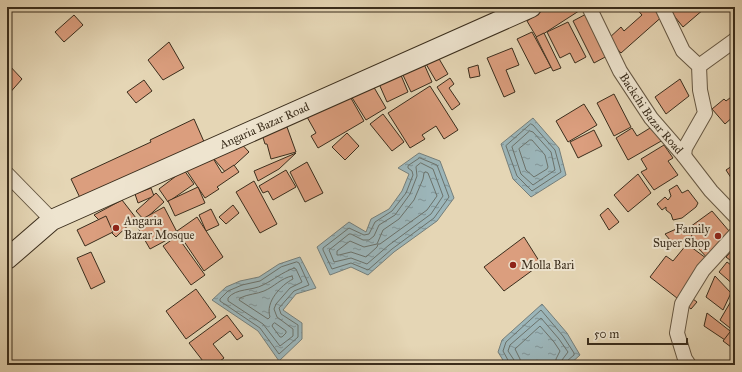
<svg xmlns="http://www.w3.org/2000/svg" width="742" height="372" font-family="'IM FELL Great Primer',serif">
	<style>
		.water { fill: url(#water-ripples); stroke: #757f7b }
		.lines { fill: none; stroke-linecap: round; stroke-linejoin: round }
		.shore { stroke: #6b726b; stroke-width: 1 }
		.building { fill: #db9e7e; stroke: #3a2d1c }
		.minor-casing { stroke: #655742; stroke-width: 16 }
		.secondary-casing { stroke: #3a2d1c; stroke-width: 22 }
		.minor { stroke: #eee4cf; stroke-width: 14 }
		.secondary { stroke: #eee4cf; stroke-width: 20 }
		.poi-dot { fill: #8f2418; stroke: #eee4cf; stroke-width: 1.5 }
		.labels { text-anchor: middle; stroke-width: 4; stroke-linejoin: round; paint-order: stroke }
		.street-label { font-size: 12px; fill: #3a2d1c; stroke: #eee4cf }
		.poi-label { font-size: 12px; fill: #3a2d1c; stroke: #eee4cf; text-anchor: start }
	</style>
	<defs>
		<pattern id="water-ripples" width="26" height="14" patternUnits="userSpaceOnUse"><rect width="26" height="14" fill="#9cb6ba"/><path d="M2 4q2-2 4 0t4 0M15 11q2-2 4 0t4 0" fill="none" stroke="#809496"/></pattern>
	</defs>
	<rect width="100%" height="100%" fill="#e5d6b5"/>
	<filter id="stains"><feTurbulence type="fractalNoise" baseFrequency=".005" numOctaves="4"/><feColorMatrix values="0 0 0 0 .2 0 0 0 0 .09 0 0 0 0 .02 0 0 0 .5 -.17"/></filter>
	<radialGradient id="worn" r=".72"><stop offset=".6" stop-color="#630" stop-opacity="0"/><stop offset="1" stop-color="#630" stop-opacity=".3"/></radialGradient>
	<g class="water">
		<path d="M533,118l26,30 7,27 -35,22 -18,-18 -12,-35z"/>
		<path d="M419,153l21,8 14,37 -17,23 -43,31 -26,23 -17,-8 -21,8 -13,-28 32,-25 17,10 5,-13 18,-10 13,-18 7,-17 -11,-6z"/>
		<path d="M300,257l16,31 -20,6 -13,16 19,13v16l-23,22 -21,-30 -46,-31 14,-13 14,-6 19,-4 20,-13z"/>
		<path d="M542,304l25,29 13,22 -11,10h-63l-8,-13 4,-12z"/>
	</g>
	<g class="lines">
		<g class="shore">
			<path d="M531,124l2,1 22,25 6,22 -29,19 -15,-15 -11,-30z"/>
			<path d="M530,131l3,1 18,20 4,18 -22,15 -12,-11 -9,-27z"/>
			<path d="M530,140h2l13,15 3,12 -1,2 -13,8 -8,-7 -7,-21z"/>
			<path d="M420,158l17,7 12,32 -15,21 -42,31 -24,21 -17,-7 -19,6 -9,-19v-2l26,-20 15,7 5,-1 6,-12 17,-11 14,-18 7,-18 -1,-4 -4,-3v-2z"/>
			<path d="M421,163l12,6 10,27 -12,18 -42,31 -22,19 -16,-6 -17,4 -5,-12 20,-16h2l12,6h6l5,-4 5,-11 16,-10 15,-21 7,-18 -1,-9z"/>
			<path d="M426,172l2,1 9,23 -10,14 -47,34h-2l-1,3 -11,10 -15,-5 -12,3h-2v-4l13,-10 14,6 13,-3 6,-14 16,-11 15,-19 9,-21 1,-6z"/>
			<path d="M297,262l2,1 10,22 -15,6 -15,17 2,6 17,11v12l-19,17 -19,-26 -40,-27v-2l8,-8 14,-6 18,-4 21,-14z"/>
			<path d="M294,268l2,1 6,13 -12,6 -14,16 -2,5 3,8 16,12v7l-13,10 -17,-22 -35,-23v-3c8,-10 24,-7 35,-13 12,-6 18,-12 31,-17z"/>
			<path d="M292,276l1,3c-12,6 -28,23 -23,38l-2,2 -29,-19 1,-2c8,-4 17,-4 24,-7 10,-4 17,-13 28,-15z"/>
			<path d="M275,323l11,8v2l-4,4h-2l-8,-11 1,-2z"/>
			<path d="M510,365l-1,-3 -6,-11 3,-9 35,-32 22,26 11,17v2l-7,6v4"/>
			<path d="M515,365l-1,-5 -6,-9 2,-6 31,-27 18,21 9,13 -6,8v5"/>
			<path d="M521,365l-1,-6 -5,-10 25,-23 14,16 6,9 -4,8v6"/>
		</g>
	</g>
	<g class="building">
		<path d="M548,7h37l-48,31 -10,-17z"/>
		<path d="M635,7h23l7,7 -44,39 -13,-14 13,-12 3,4 18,-16z"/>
		<path d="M667,7h35l2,2 -21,18z"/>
		<path d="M588,13l21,42 -15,8 -21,-42z"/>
		<path d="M74,15l9,10 -19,17 -9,-10z"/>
		<path d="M568,22l18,35 -11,6 -5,-10 -10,5 -13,-26z"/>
		<path d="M532,32l19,35 -16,7 -18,-35z"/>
		<path d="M544,33l17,35 -8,3 -17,-34z"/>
		<path d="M169,42l15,26 -21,12 -15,-20z"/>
		<path d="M512,48l7,17 -13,5 9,22 -11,5 -17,-39z"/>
		<path d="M438,57l10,17 -12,7 -10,-17z"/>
		<path d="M7,63l15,16 -15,17z"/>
		<path d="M424,64l8,18 -21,10 -9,-19z"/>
		<path d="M478,65l2,11 -10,2 -2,-10z"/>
		<path d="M398,68l10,24 -21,10 -11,-25z"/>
		<path d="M450,78l4,6 -5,4 11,16 -8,6 -15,-23z"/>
		<path d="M680,79l9,17 -23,18 -11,-17z"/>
		<path d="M144,80l8,11 -16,12 -9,-11z"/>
		<path d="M372,84l14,24 -20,12 -15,-24z"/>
		<path d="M430,86l28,44 -14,9 -8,-13 -14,9 3,4 -15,9 -22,-35z"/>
		<path d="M348,93l16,28 -46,27 -7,-12 5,-3 -9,-16z"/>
		<path d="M614,94l17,33 -17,9 -17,-33z"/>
		<path d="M735,94v21l-10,9 -13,-15 12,-10 2,2z"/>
		<path d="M584,104l13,21 -29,17 -12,-21z"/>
		<path d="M383,114l21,28 -12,9 -22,-27z"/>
		<path d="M194,119l11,25 -123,58 -11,-23 80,-37 -1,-2z"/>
		<path d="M655,125l8,15 -35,20 -12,-22 16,-10 5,8z"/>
		<path d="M287,127l9,25 -25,7 -4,-15h-2l-5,-16 11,4z"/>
		<path d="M594,130l8,16 -24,12 -8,-16z"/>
		<path d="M347,133l12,13 -14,14 -13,-13z"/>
		<path d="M237,139l12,13 -23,21 -12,-14z"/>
		<path d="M664,145l9,13 -5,3 10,14 -24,15 -13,-18 6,-3 -6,-10z"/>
		<path d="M296,153l-17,16 -21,12 -4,-10z"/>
		<path d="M211,155l11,18 12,-8 5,7 -22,15 2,2 -14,9 -18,-27z"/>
		<path d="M307,162l16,31 -18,9 -15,-30z"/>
		<path d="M735,164v20l-9,-14z"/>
		<path d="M184,170l10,14 -26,18 -9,-13z"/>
		<path d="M286,170l10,17 -23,13 -5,-9 -5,2 -4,-7z"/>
		<path d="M638,174l13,19 -23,19 -14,-17z"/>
		<path d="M254,181l23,43 -17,9 -24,-41z"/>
		<path d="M677,185l5,8 6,-3 10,13 -2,4 -14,11 -9,2 -2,-6 -5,-4v-3l-4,3 -5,-6 8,-7 3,3 3,-4 -2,-6z"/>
		<path d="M198,187l7,16 -30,13 -7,-15z"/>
		<path d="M151,188l3,8 -16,7 -3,-9z"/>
		<path d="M156,193l8,9 -20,18 -8,-9z"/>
		<path d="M122,200l14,18 -20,19 -22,-22z"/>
		<path d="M233,205l6,8 -13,11 -7,-7z"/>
		<path d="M164,207l14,27 -28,15 -15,-26z"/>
		<path d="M608,208l11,14 -10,8 -9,-15z"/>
		<path d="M211,209l8,16 -13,6 -7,-16z"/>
		<path d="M712,211l23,27 -23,25 -29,-31z"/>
		<path d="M106,216l7,16 -28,14 -8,-16z"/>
		<path d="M197,217l26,40 -19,14 -27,-40z"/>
		<path d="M685,225l7,11 -16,11 -11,-13z"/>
		<path d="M177,236l28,39 -14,10 -28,-39z"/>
		<path d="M524,237l17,27 -37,27 -20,-24z"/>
		<path d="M687,244l23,17 -25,32 12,9 -6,7 -41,-32 16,-21 7,5z"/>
		<path d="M735,247v17l-9,-7z"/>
		<path d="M91,252l14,30 -14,7 -14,-31z"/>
		<path d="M727,262l8,6v18l-16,-14z"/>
		<path d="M715,276l16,17 -8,17 -17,-13z"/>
		<path d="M196,289l20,28 -30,22 -20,-28z"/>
		<path d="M734,296l1,1v35l-15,-12z"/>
		<path d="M707,313l27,21 -6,8 -24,-16z"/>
		<path d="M227,315l16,21 -6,4 -7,-9 -17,13 11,14 -9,7h-9l-17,-22z"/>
		<path d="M733,328l2,2v20l-12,-9z"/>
	</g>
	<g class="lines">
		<g class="minor-casing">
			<g id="minor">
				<path id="s1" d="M589,7l31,64 31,47 33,38 1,-8 20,-35 -5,-23 -1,-24 -16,-15 -21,-44"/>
				<path d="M699,66l36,-26"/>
				<path d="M684,156l27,35 24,25"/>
				<path d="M7,174l45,46"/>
				<path d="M689,365l-4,-6 -8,-26 5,-29 21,-34 32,-35"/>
			</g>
		</g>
		<g class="secondary-casing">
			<g id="secondary">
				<path id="s2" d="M7,259l45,-39 479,-213"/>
			</g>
		</g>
		<use href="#minor" class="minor"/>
		<use href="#secondary" class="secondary"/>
	</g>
	<g class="poi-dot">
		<circle cx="116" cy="228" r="4"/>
		<circle cx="718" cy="236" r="4"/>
		<circle cx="513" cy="265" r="4"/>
	</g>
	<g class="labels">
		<g class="street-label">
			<text dy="4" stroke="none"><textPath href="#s1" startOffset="124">Backchi Bazar Road</textPath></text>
			<text dy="4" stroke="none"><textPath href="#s2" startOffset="292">Angaria Bazar Road</textPath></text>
		</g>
		<g class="poi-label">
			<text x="124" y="225">Angaria<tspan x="124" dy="14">Bazar Mosque</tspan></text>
			<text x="710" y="233" text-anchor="end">Family<tspan x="710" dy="14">Super Shop</tspan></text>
			<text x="521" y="269">Molla Bari</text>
		</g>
	</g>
	<rect width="742" height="372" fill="none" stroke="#e5d6b5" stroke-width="24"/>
	<rect x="8" y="8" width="726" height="356" fill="none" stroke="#3a2d1c" stroke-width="2"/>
	<rect x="12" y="12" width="718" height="348" fill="none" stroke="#3a2d1c"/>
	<path d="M588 338v6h99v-6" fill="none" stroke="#3a2d1c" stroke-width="2"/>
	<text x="594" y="338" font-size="12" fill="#3a2d1c" stroke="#eee4cf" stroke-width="3" paint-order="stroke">50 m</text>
	<rect width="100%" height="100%" filter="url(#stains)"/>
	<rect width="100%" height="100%" fill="url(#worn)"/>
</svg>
